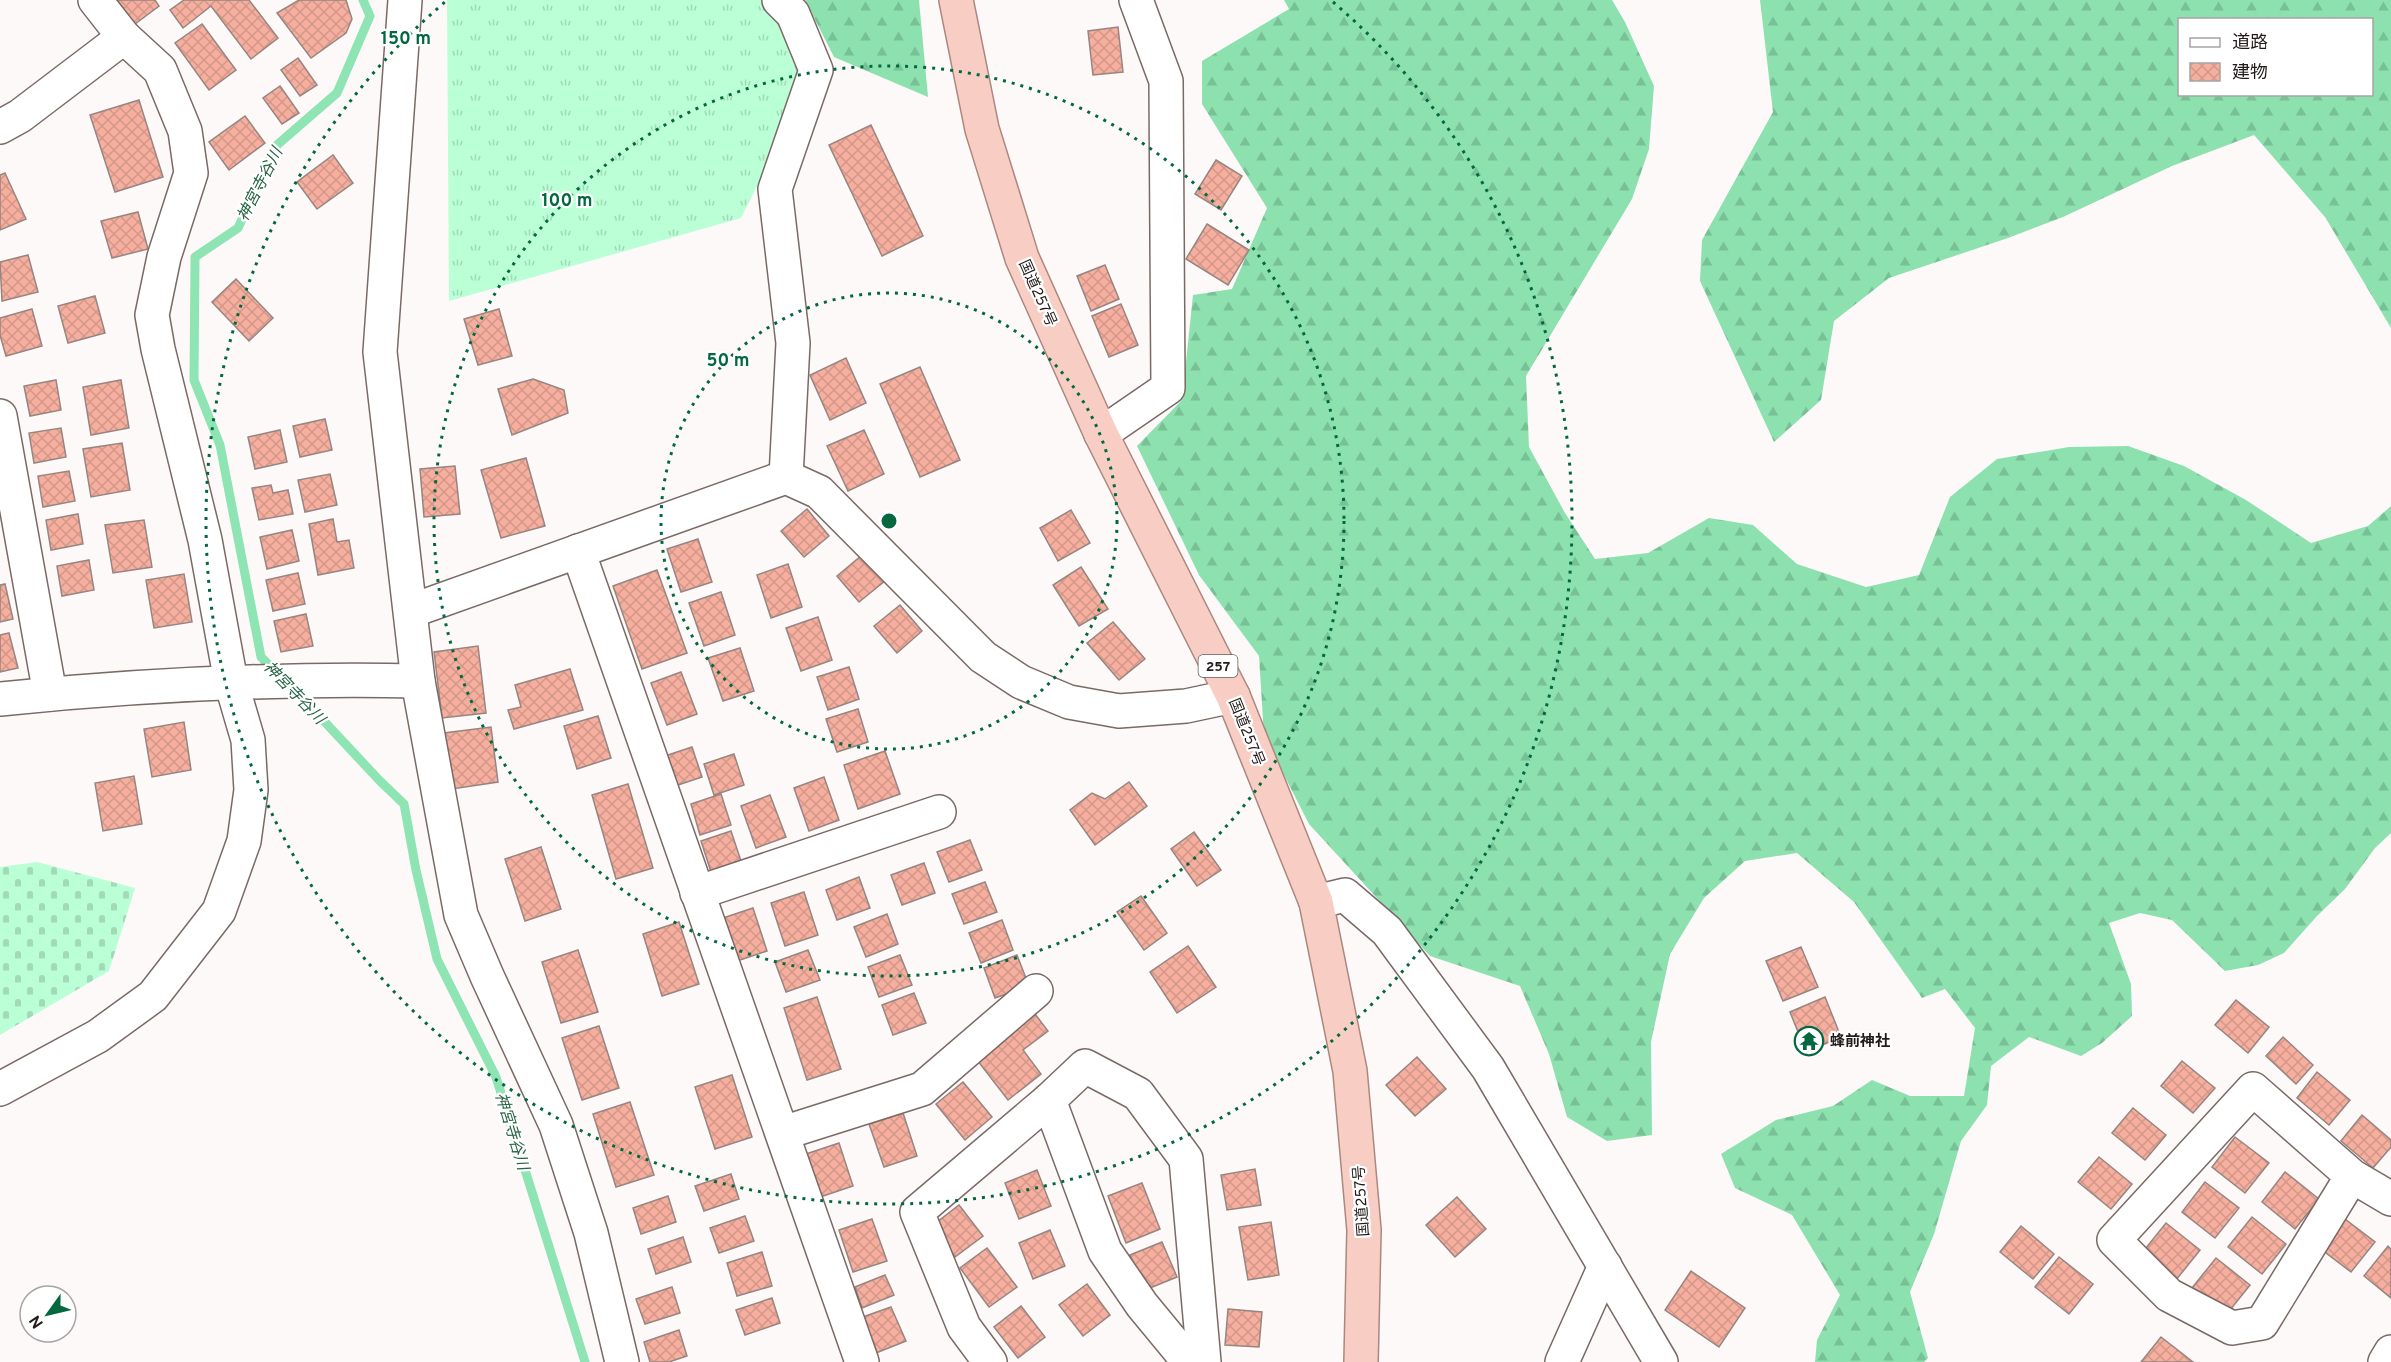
<svg xmlns="http://www.w3.org/2000/svg" width="2391" height="1362" font-family="Overpass,'Noto Sans JP',sans-serif">
	<style>
		.grass { fill: url(#grass-tufts) }
		.forest { fill: url(#forest-firs); fill-rule: evenodd }
		.cemetery { fill: url(#cemetery-stones) }
		.lines { fill: none; stroke-linecap: round; stroke-linejoin: round }
		.stream { stroke: #8ee4b2; stroke-width: 9 }
		.building { fill: url(#building-cross-hatch); stroke: #968581; stroke-width: 1.5 }
		.minor-casing { stroke: #7a6a66; stroke-width: 36 }
		.tertiary-casing { stroke: #7a6a66; stroke-width: 36 }
		.trunk-casing { stroke: #ac877e; stroke-width: 36 }
		.minor { stroke: #fff; stroke-width: 33 }
		.tertiary { stroke: #fff; stroke-width: 33 }
		.trunk { stroke: #f8cec4; stroke-width: 33 }
		.ring { fill: none; stroke: #02693f; stroke-width: 3; stroke-dasharray: 3 6 }
		.labels { text-anchor: middle; stroke-width: 4.5; stroke-linejoin: round; paint-order: stroke }
		.shield { fill: #fff; stroke: #645f5e; stroke-width: 1.5 }
		.shield-label { font-size: 14px; font-weight: bold; fill: #211b19 }
		.street-label { font-size: 15px; fill: #211b19; stroke: #fff }
		.poi-label { font-size: 15px; font-weight: bold; fill: #211b19; stroke: #fff; text-anchor: start }
		.water-label { font-size: 16px; font-style: italic; fill: #276544; stroke: #fff }
		.centre { fill: #02693f; stroke: #fff; stroke-width: 3 }
		.ring-label { font-size: 18px; text-anchor: middle; font-weight: bold; fill: #02693f; stroke: #fff; stroke-width: 4.5; stroke-linejoin: round; paint-order: stroke }
	</style>
	<defs>
		<pattern id="grass-tufts" width="24" height="20" patternUnits="userSpaceOnUse" patternTransform="scale(1.5)"><rect width="24" height="20" fill="#baffd5"/><path d="M3 7l-1-3M5 7V3M7 7l1-3M15 17l-1-3M17 17v-4M19 17l1-3" fill="none" stroke="#a0dab6"/></pattern>
		<pattern id="forest-firs" width="22" height="20" patternUnits="userSpaceOnUse" patternTransform="scale(1.5)"><rect width="22" height="20" fill="#8ce1af"/><path d="M5 1l3.5 6h-7zM16 11l3.5 6h-7z" fill="#78c096"/></pattern>
		<pattern id="cemetery-stones" width="16" height="16" patternUnits="userSpaceOnUse" patternTransform="scale(1.5)"><rect width="16" height="16" fill="#baffd5"/><path d="M2 7V4a2 2 0 0 1 4 0v3zM10 15v-3a2 2 0 0 1 4 0v3z" fill="#a0dab6"/></pattern>
		<pattern id="building-cross-hatch" width="8" height="8" patternUnits="userSpaceOnUse" patternTransform="scale(1.5)"><rect width="8" height="8" fill="#f6af9e"/><path d="M0 0l8 8M0 8l8-8" fill="none" stroke="#d39688"/></pattern>
	</defs>
	<rect width="100%" height="100%" fill="#fdf9f8"/>
	<path class="grass" d="M447,0h323l30,73 -10,47 -49,98 -292,83z"/>
	<g class="forest">
		<path d="M805,0h114l9,97 -94,-40z"/>
		<path d="M1284,0h328l13,22 29,64 -5,63 -17,50 -106,177 3,71 36,66 30,46 53,-6 61,-35 44,7 44,39 69,23 53,-12 31,-78 47,-38 72,-12 59,-1 56,20 62,34 65,43 57,-17 23,-20v327l-16,15 -30,41 -28,27 -33,37 -26,12 -33,6 -53,-51 -32,-7 -31,10 22,61 1,32 -30,27 -21,13 -52,-19 -38,29 -4,39 -26,36 -27,93 -24,58 18,66 -4,4h-109l2,-22 23,-45 -48,-80 -57,-27 -14,-34 55,-34 57,-14 39,-26 38,16h54l11,-68 -30,-39 -23,9 -68,-96 -57,-49 -52,8 -41,37 -34,56 -19,88 1,93 -45,6 -40,-24 -18,-63 -29,-68 -90,-30 -121,-132 -45,-88 -5,-80 -60,-81 -62,-129 45,-46 11,-105 39,-6 35,-81 -65,-104v-43l87,-52z"/>
		<path d="M1760,0h631v328l-66,-111 -71,-82 -82,31 -109,51 -55,21 -119,40 -55,43 -13,79 -47,42 -74,-161 2,-41 71,-128zM2180,20h192v74h-192z"/>
	</g>
	<path class="cemetery" d="M37,862l98,26 -26,83 -109,64v-168z"/>
	<g class="lines">
		<g class="stream">
			<path d="M277,673l-16,-16 -41,-212 -26,-65 1,-123 43,-29 39,-83 60,-52 33,-77 -7,-16"/>
			<path d="M294,689l85,91 25,24 12,66 21,89 59,118 89,285"/>
		</g>
	</g>
	<g class="building">
		<path d="M117,0h38l4,6 -24,18z"/>
		<path d="M184,0h65l29,38 -27,21 -40,-53 -28,22 -13,-18z"/>
		<path d="M299,0h47l6,19 -6,14 -35,25 -34,-45z"/>
		<path d="M202,24l34,46 -27,20 -34,-47z"/>
		<path d="M1118,27l5,45 -30,3 -5,-44z"/>
		<path d="M298,58l19,27 -17,11 -19,-26z"/>
		<path d="M280,86l19,27 -17,11 -19,-26z"/>
		<path d="M139,100l24,77 -48,15 -25,-77z"/>
		<path d="M245,116l20,27 -36,27 -20,-28z"/>
		<path d="M871,125l52,111 -41,20 -53,-111z"/>
		<path d="M333,155l20,28 -36,26 -20,-27z"/>
		<path d="M1216,160l26,16 -21,34 -26,-16z"/>
		<path d="M5,173l21,46 -26,11v-55z"/>
		<path d="M138,212l10,37 -36,9 -11,-37z"/>
		<path d="M1207,224l42,26 -21,35 -42,-26z"/>
		<path d="M28,255l10,37 -36,9 -2,-39z"/>
		<path d="M1105,265l14,34 -28,12 -14,-35z"/>
		<path d="M236,279l37,39 -24,23 -37,-39z"/>
		<path d="M95,296l10,37 -37,10 -10,-37z"/>
		<path d="M1121,304l17,41 -29,12 -17,-41z"/>
		<path d="M32,309l10,37 -36,10 -6,-21v-17z"/>
		<path d="M499,309l13,47 -34,9 -14,-46z"/>
		<path d="M846,358l20,45 -36,17 -20,-45z"/>
		<path d="M920,367l40,93 -40,17 -40,-93z"/>
		<path d="M533,379l31,11 4,23 -56,22 -14,-46z"/>
		<path d="M56,380l5,30 -31,6 -6,-30z"/>
		<path d="M121,380l8,48 -38,7 -8,-48z"/>
		<path d="M325,419l7,31 -32,7 -7,-31z"/>
		<path d="M61,428l5,29 -32,6 -5,-30z"/>
		<path d="M280,430l7,32 -32,7 -7,-32z"/>
		<path d="M864,430l20,44 -36,17 -21,-45z"/>
		<path d="M122,443l8,47 -39,7 -8,-48z"/>
		<path d="M526,458l19,68 -44,12 -20,-68z"/>
		<path d="M455,466l5,48 -36,3 -4,-48z"/>
		<path d="M69,471l6,30 -32,6 -5,-31z"/>
		<path d="M330,474l7,31 -32,7 -7,-32z"/>
		<path d="M271,485l2,8 15,-3 5,24 -34,6 -7,-32z"/>
		<path d="M807,509l22,27 -25,21 -23,-26z"/>
		<path d="M1071,510l19,33 -32,18 -18,-33z"/>
		<path d="M78,514l5,30 -32,6 -5,-30z"/>
		<path d="M333,519l4,23 12,-2 5,28 -36,7 -9,-51z"/>
		<path d="M144,520l8,47 -39,6 -8,-48z"/>
		<path d="M292,530l7,31 -32,8 -7,-32z"/>
		<path d="M698,539l14,43 -31,10 -14,-43z"/>
		<path d="M862,555l23,26 -26,21 -22,-26z"/>
		<path d="M89,560l5,30 -32,6 -5,-30z"/>
		<path d="M788,564l14,43 -31,11 -14,-43z"/>
		<path d="M1081,567l27,42 -29,17 -26,-41z"/>
		<path d="M657,570l30,83 -45,16 -29,-83z"/>
		<path d="M298,573l7,31 -32,7 -7,-31z"/>
		<path d="M184,574l8,48 -38,6 -8,-48z"/>
		<path d="M5,584l8,35 -13,3v-37z"/>
		<path d="M721,592l14,43 -31,11 -15,-43z"/>
		<path d="M900,605l22,26 -25,22 -23,-27z"/>
		<path d="M306,614l7,32 -32,6 -7,-31z"/>
		<path d="M818,617l14,43 -31,11 -15,-43z"/>
		<path d="M1113,622l32,37 -26,21 -32,-37z"/>
		<path d="M9,633l9,35 -18,4v-37z"/>
		<path d="M478,646l8,67 -44,5 -8,-66z"/>
		<path d="M740,648l14,43 -31,10 -15,-43z"/>
		<path d="M849,667l10,32 -31,11 -11,-33z"/>
		<path d="M570,669l13,41 -69,19 -6,-19 13,-3 -6,-22z"/>
		<path d="M681,672l16,42 -30,11 -16,-42z"/>
		<path d="M858,709l10,33 -31,10 -11,-33z"/>
		<path d="M598,716l13,42 -34,11 -13,-43z"/>
		<path d="M184,722l7,48 -39,7 -8,-48z"/>
		<path d="M491,727l7,55 -46,7 -8,-56z"/>
		<path d="M692,747l10,30 -30,10 -10,-30z"/>
		<path d="M885,751l15,43 -42,15 -14,-44z"/>
		<path d="M734,754l10,31 -30,10 -10,-31z"/>
		<path d="M134,776l8,48 -39,7 -8,-48z"/>
		<path d="M824,777l15,43 -30,11 -15,-43z"/>
		<path d="M1129,782l18,24 -52,39 -25,-35 22,-17 13,6z"/>
		<path d="M628,784l25,84 -37,11 -24,-84z"/>
		<path d="M721,794l10,31 -31,10 -9,-31z"/>
		<path d="M770,795l16,42 -30,11 -15,-42z"/>
		<path d="M731,831l10,30 -30,11 -10,-31z"/>
		<path d="M1194,832l27,38 -24,16 -26,-37z"/>
		<path d="M970,840l12,30 -33,12 -12,-30z"/>
		<path d="M541,847l20,62 -36,12 -20,-62z"/>
		<path d="M924,863l11,30 -33,12 -11,-30z"/>
		<path d="M859,877l11,31 -33,12 -11,-30z"/>
		<path d="M985,882l12,30 -33,12 -12,-30z"/>
		<path d="M804,892l14,43 -33,11 -14,-43z"/>
		<path d="M1141,896l26,37 -23,17 -27,-38z"/>
		<path d="M753,908l14,43 -33,11 -14,-43z"/>
		<path d="M887,914l11,30 -32,13 -12,-30z"/>
		<path d="M1002,920l11,30 -32,13 -12,-30z"/>
		<path d="M679,922l20,62 -37,12 -19,-62z"/>
		<path d="M1188,946l28,41 -39,26 -27,-41z"/>
		<path d="M1801,947l17,40 -35,14 -17,-40z"/>
		<path d="M578,950l20,62 -37,11 -19,-61z"/>
		<path d="M808,950l12,30 -34,12 -11,-30z"/>
		<path d="M900,955l12,30 -33,12 -11,-30z"/>
		<path d="M1017,955l12,31 -34,12 -11,-30z"/>
		<path d="M914,993l12,30 -33,12 -11,-30z"/>
		<path d="M817,997l24,72 -34,11 -23,-72z"/>
		<path d="M1825,997l16,40 -35,15 -16,-40z"/>
		<path d="M2236,1000l33,27 -21,26 -33,-28z"/>
		<path d="M1035,1014l13,17 -25,19 18,24 -33,26 -31,-40z"/>
		<path d="M599,1026l20,62 -37,12 -20,-62z"/>
		<path d="M2283,1037l30,28 -17,19 -30,-28z"/>
		<path d="M1417,1057l29,32 -31,27 -29,-31z"/>
		<path d="M2182,1061l33,27 -22,25 -32,-27z"/>
		<path d="M2317,1072l33,28 -21,25 -32,-27z"/>
		<path d="M732,1075l20,62 -37,12 -20,-62z"/>
		<path d="M963,1082l29,35 -27,23 -29,-36z"/>
		<path d="M630,1102l24,73 -38,12 -23,-73z"/>
		<path d="M2133,1108l33,27 -21,25 -33,-27z"/>
		<path d="M903,1113l14,43 -33,11 -15,-43z"/>
		<path d="M2362,1115l29,25v7l-18,21 -32,-27z"/>
		<path d="M2235,1137l34,26 -24,30 -33,-26z"/>
		<path d="M839,1143l14,43 -33,11 -14,-43z"/>
		<path d="M2099,1157l33,27 -21,25 -33,-27z"/>
		<path d="M1255,1169l6,36 -34,5 -6,-35z"/>
		<path d="M1037,1170l14,36 -32,13 -14,-36z"/>
		<path d="M2285,1172l34,27 -24,30 -33,-27z"/>
		<path d="M731,1174l8,25 -35,12 -9,-25z"/>
		<path d="M2205,1182l34,26 -24,30 -33,-26z"/>
		<path d="M1142,1183l18,46 -34,14 -18,-47z"/>
		<path d="M668,1196l8,26 -35,12 -8,-26z"/>
		<path d="M1457,1197l29,32 -31,28 -29,-32z"/>
		<path d="M959,1205l24,31 -28,21 -23,-31z"/>
		<path d="M745,1216l9,25 -35,12 -9,-25z"/>
		<path d="M2341,1216l34,26 -24,30 -34,-26z"/>
		<path d="M2252,1217l34,27 -24,30 -34,-27z"/>
		<path d="M872,1219l15,42 -34,11 -14,-42z"/>
		<path d="M1271,1222l8,53 -31,5 -9,-53z"/>
		<path d="M2166,1223l34,27 -24,30 -34,-27z"/>
		<path d="M2021,1226l33,28 -21,25 -33,-27z"/>
		<path d="M1050,1230l15,36 -32,13 -14,-36z"/>
		<path d="M683,1237l8,25 -35,12 -8,-25z"/>
		<path d="M1162,1242l15,35 -32,13 -15,-35z"/>
		<path d="M2388,1246l3,3v49l-27,-22z"/>
		<path d="M987,1248l30,39 -28,20 -29,-39z"/>
		<path d="M762,1252l10,34 -35,10 -10,-33z"/>
		<path d="M2059,1257l34,27 -24,30 -34,-27z"/>
		<path d="M2216,1258l34,27 -24,30 -34,-27z"/>
		<path d="M1691,1271l54,37 -26,39 -54,-37z"/>
		<path d="M885,1275l9,20 -32,13 -7,-21z"/>
		<path d="M1087,1284l23,31 -27,21 -24,-31z"/>
		<path d="M672,1287l8,26 -35,11 -9,-25z"/>
		<path d="M772,1298l8,25 -35,12 -9,-25z"/>
		<path d="M1021,1306l24,31 -27,21 -24,-31z"/>
		<path d="M891,1307l15,34 -30,12 -16,-35z"/>
		<path d="M1228,1309l34,3 -3,35 -34,-2z"/>
		<path d="M679,1330l8,26 -18,6h-19l-6,-20z"/>
		<path d="M2161,1337l32,25h-52z"/>
	</g>
	<g class="lines">
		<g class="minor-casing">
			<g id="minor">
				<path d="M779,0l14,14 23,56 -41,119 18,154 -7,134"/>
				<path d="M0,127l20,-11 104,-79 -29,-37"/>
				<path d="M0,416l50,278"/>
				<path d="M1101,434l67,-46 -2,-307 -30,-81"/>
				<path d="M578,551l284,811"/>
				<path d="M411,611l375,-134 33,15 164,165 38,25 48,20 50,9 67,-5 47,-10"/>
				<path d="M0,699c139,-14 278,-21 418,-18"/>
				<path d="M697,893l242,-81"/>
				<path d="M1316,902l29,-7 42,36 101,137 173,294"/>
				<path d="M0,1089l98,-53 55,-40 66,-85 25,-70 7,-51 -3,-50 -17,-58 -26,-142 -47,-191 -6,-34 12,-58 27,-84 -6,-42 -25,-61 -36,-33"/>
				<path d="M1049,1100l56,151 37,54 47,57"/>
				<path d="M783,1133l139,-44 114,-98"/>
				<path d="M2352,1176l-90,147 -30,5 -63,-33 -55,-55 139,-151 99,87 39,23"/>
				<path d="M990,1362l-26,-35 -47,-115 132,-112 36,-34 53,28 48,65 18,203"/>
				<path d="M1562,1362l43,-96"/>
				<path d="M2385,1362l6,-10"/>
			</g>
		</g>
		<g class="tertiary-casing">
			<path id="tertiary" d="M405,0l-25,352 38,329 43,234 26,61 69,149 35,108 31,129"/>
		</g>
		<g class="trunk-casing">
			<path id="trunk" d="M956,0l26,129 40,129 79,176 132,262 83,206 34,169 14,159 -3,132"/>
		</g>
		<use href="#minor" class="minor"/>
		<use href="#tertiary" class="tertiary"/>
		<use href="#trunk" class="trunk"/>
	</g>
	<g class="ring">
		<circle cx="889" cy="521" r="228"/>
		<circle cx="889" cy="521" r="455"/>
		<path d="M1333 2A683 683 0 1 1 445 2"/>
	</g>
	<defs>
		<g id="temple-ring" transform="scale(1.5)"><circle r="9.5" fill="#fff" stroke="#02693f" stroke-width="1.5"/><path d="M0-6L5-2H3V0L6.5 2.5H4V6H1.5V3h-3V6H-4V2.5H-6.5L-3 0V-2H-5Z" fill="#02693f"/></g>
	</defs>
	<g fill-rule="evenodd">
		<use href="#temple-ring" x="1809" y="1041"/>
	</g>
	<g class="labels">
		<rect class="shield" x="1198.5" y="655" width="39" height="22" rx="4.5"/>
		<g class="shield-label">
			<text x="1218" y="671">257</text>
		</g>
		<g class="street-label">
			<text transform="translate(1038 293) rotate(66)" y="5">国道257号</text>
			<text transform="translate(1247 732) rotate(68)" y="5">国道257号</text>
			<text transform="translate(1361 1201) rotate(-94)" y="5">国道257号</text>
		</g>
		<g class="poi-label">
			<text x="1830" y="1046">蜂前神社</text>
		</g>
		<g class="water-label">
			<text transform="translate(259 184) rotate(-63)" y="6">神宮寺谷川</text>
			<text transform="translate(295 692) rotate(46)" y="6">神宮寺谷川</text>
			<text transform="translate(513 1131) rotate(73)" y="6">神宮寺谷川</text>
		</g>
	</g>
	<circle cx="889" cy="521" r="9" class="centre"/>
	<g class="ring-label">
		<text x="406" y="44">150 m</text>
		<text x="567" y="206">100 m</text>
		<text x="728" y="366">50 m</text>
	</g>
	<rect x="2178" y="18" width="195" height="78" fill="#ffffff" stroke="#a6a4a3" stroke-width="1.5"/>
	<rect x="2190" y="38" width="30" height="9" fill="#ffffff" stroke="#a6a4a3" stroke-width="1.5"/>
	<text x="2232" y="48" font-size="18" fill="#211b19">道路</text>
	<rect x="2190" y="63" width="30" height="18" fill="url(#building-cross-hatch)" stroke="#a6a4a3" stroke-width="1.5"/>
	<text x="2232" y="78" font-size="18" fill="#211b19">建物</text>
	<g transform="translate(48 1314) rotate(236)"><circle r="28" fill="#ffffff" stroke="#a6a4a3" stroke-width="1.5"/>
	<path d="M0-4.5L10 22L0 15L-10 22Z" fill="#02693f"/>
	<text y="-9" font-size="16" font-weight="bold" text-anchor="middle" fill="#211b19">N</text>
	</g>
</svg>
